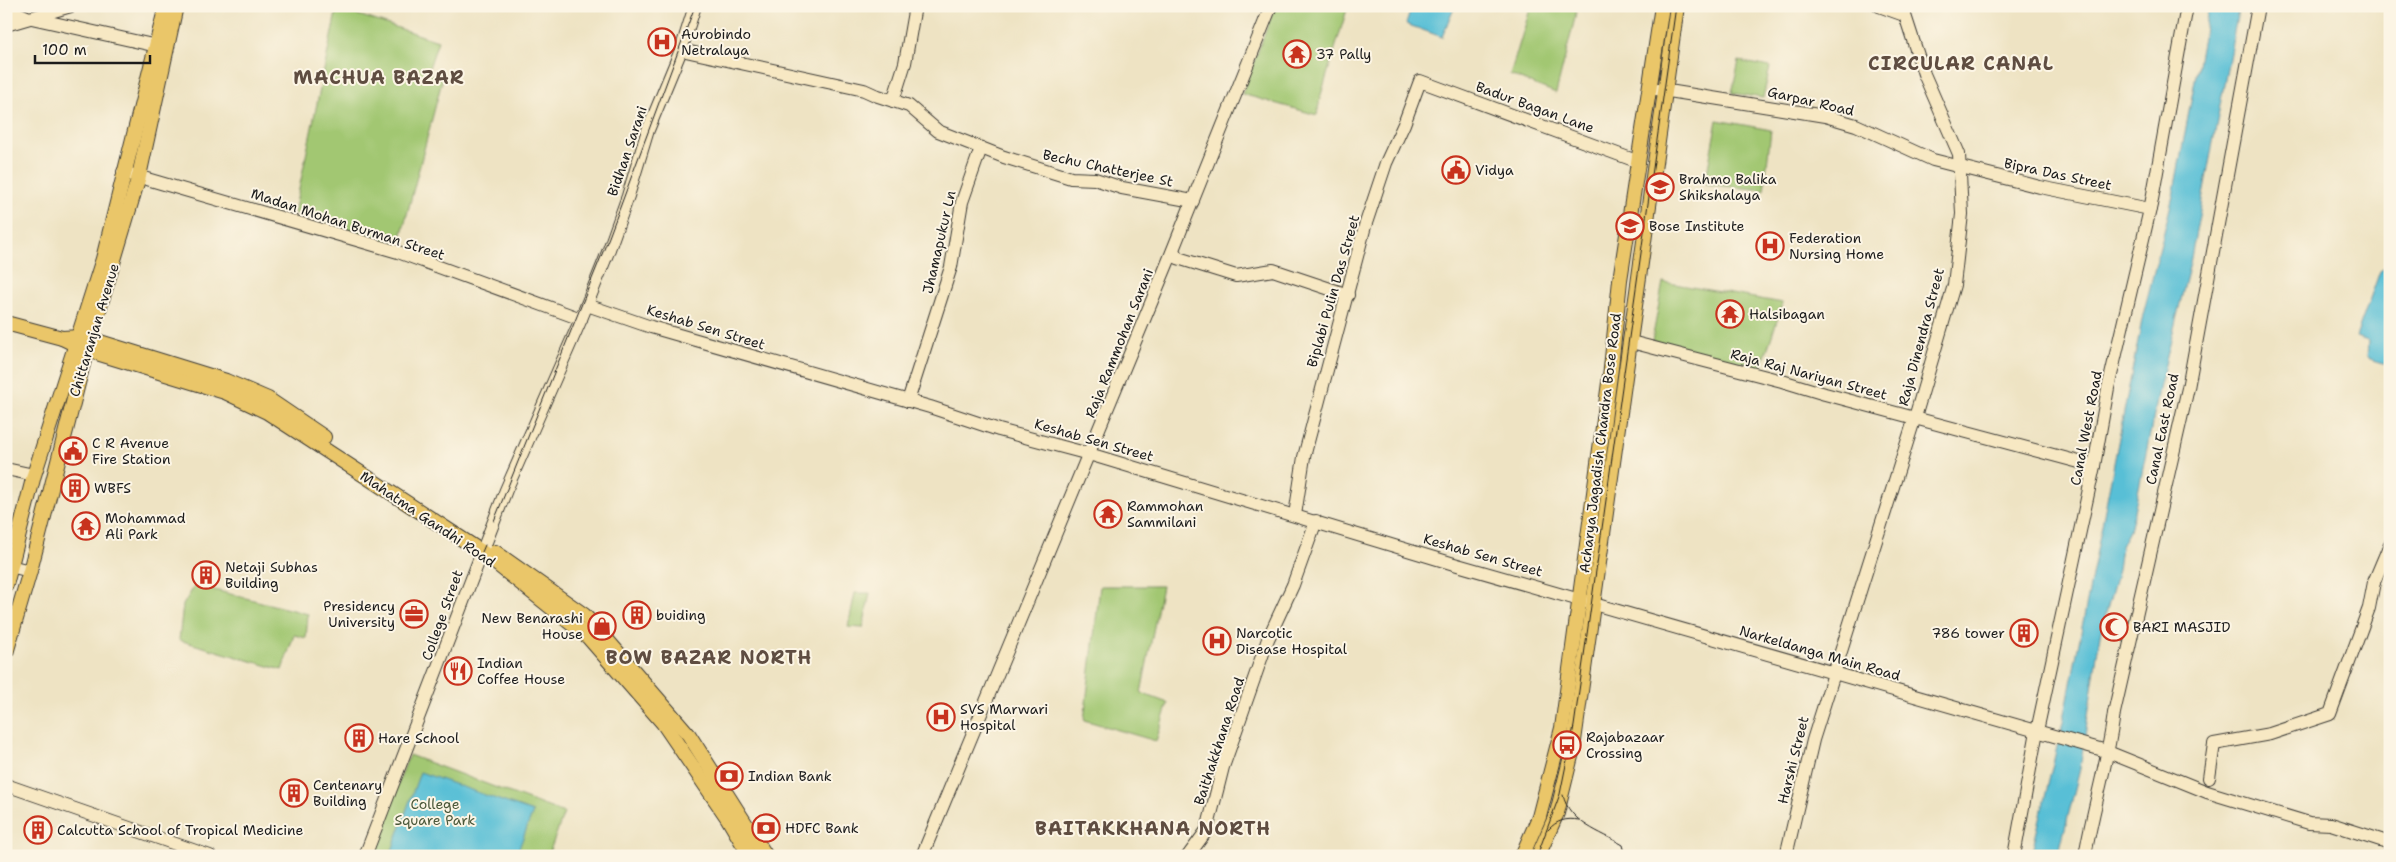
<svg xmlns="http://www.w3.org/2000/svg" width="2396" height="862" font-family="'Shantell Sans',sans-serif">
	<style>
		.green { fill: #a2c772; stroke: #5f7247 }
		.water { fill: #59bfd6; stroke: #3a6e79 }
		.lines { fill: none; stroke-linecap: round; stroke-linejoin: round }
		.secondary-casing { stroke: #3c3a35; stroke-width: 14 }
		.primary-casing { stroke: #3c3a35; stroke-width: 16 }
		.secondary { stroke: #f7e8c3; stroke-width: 12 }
		.primary { stroke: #eac669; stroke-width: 14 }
		.tram { stroke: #1c1c1c; stroke-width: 1 }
		.labels { text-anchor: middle; stroke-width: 4; stroke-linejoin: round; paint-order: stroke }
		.poi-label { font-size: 14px; fill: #1c1c1c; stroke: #fcf5e5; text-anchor: start }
		.street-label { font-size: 14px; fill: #1c1c1c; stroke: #fcf5e5 }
		.park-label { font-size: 14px; fill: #4b583a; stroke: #fcf5e5 }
		.district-label { font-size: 19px; font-weight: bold; letter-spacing: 1px; fill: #5f4d41; stroke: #fcf5e5 }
	</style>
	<rect width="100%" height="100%" fill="#fcf5e5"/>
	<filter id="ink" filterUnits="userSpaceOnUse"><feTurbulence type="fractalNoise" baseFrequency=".02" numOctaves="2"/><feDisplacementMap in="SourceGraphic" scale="10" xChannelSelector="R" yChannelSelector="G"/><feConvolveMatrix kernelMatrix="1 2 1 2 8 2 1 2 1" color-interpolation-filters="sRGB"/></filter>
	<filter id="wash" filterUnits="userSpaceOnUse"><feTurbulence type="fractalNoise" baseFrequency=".0096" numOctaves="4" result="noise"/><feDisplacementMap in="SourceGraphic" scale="20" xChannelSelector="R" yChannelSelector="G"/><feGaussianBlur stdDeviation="1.12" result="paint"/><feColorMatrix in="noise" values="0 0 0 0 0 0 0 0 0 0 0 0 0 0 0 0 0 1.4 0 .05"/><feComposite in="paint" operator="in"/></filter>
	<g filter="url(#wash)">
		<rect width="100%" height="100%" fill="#eee3c3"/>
		<g class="green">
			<path d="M1275,6h73l-28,92 -3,17 -75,-21z"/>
			<path d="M1531,6h35l11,4 -21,83 -46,-18z"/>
			<path d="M337,8l101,33 -11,33 16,3 -44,168 -105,-32z"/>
			<path d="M1739,61l31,6 -7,31 -31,-5z"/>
			<path d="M1717,120l54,10 -7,60 -59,-6z"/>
			<path d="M1663,282l120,21 -22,65 -109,-27z"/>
			<path d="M195,585l113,29 -2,24 -12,-3 -12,35 -103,-30 4,-35z"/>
			<path d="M1100,586h62l-21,107 27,10 -12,38 -72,-21z"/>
			<path d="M855,593h15l-7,35 -15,-1z"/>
			<path d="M409,755l155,58 -16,43h-177z"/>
		</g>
		<g class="water">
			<path d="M1412,6h43l-13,31 -36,-13z"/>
			<path d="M2209,6h30l-49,257 -30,122 -29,142 -10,19 -3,24 -18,65 -20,134 -22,87h-27l35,-147 77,-394 30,-119z"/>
			<path d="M2390,265v100l-23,-7 1,-17 -12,-4 24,-66z"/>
			<path d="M420,772l113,40 -17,44h-126z"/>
		</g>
	</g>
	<g filter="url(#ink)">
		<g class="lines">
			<g class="secondary-casing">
				<g id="secondary">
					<path d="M1879,6l25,9"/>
					<path d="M6,8l21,9 139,31"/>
					<path d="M6,25l65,-19"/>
					<path d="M681,50l183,40 11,5 34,11 29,25 66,26 67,21 24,1 27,9 71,13"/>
					<path d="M1650,88l175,28 31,9 77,35 107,27 110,22"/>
					<path d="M893,101l12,-38 10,-57"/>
					<path d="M123,172l275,80 183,67"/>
					<path d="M1173,251l5,7 58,18 37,-6 75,25"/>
					<path d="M587,305l64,22 279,80 69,23 90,24 365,110 649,186 104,42 102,31 22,1 59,19"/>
					<path d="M1631,342l151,39 43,13 269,72"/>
					<path d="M908,401l43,-134 11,-65 19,-54"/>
					<path d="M6,469l28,6"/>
					<path d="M1295,515l9,-58 61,-231 21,-63 18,-39 16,-43 219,81"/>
					<path d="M6,565l24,6"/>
					<path d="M2209,778l5,-34 56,-10 60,-20 39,-106 5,-26 16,-38"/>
					<path d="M6,785l204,71"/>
					<path d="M365,856l141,-366 75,-171 27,-67 20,-56 20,-66 33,-80 14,-44"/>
					<path d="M922,856l246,-594 103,-256"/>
					<path d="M1188,856l19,-26 16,-63 16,-45 29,-83 25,-54 23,-64"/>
					<path d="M1786,856l27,-116 103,-326 38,-129 8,-71 -3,-60 -35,-80 -22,-68"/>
					<path d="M2014,856l23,-125 57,-265 14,-78 43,-183 36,-199"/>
					<path d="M2085,856c8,-48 23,-94 29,-143l74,-325 70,-382"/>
				</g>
			</g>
			<g class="primary-casing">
				<g id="primary">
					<path d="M6,323l56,15 25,12 138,42 42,20 215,140 106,85 75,86 64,94 23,39"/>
					<path d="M62,338l18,-1 10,2 136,42 42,18 56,38"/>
					<path d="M495,552l89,63 23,25 82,95 77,121"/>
					<path d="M6,585l28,-110 69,-216 63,-253"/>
					<path d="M6,653l24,-82 54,-211 55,-184 37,-170"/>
					<path d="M1522,856l17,-39 23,-89 49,-360 9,-88 42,-274"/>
					<path d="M1538,856l19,-43 16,-65 104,-742"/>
				</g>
			</g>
			<use href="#secondary" class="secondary"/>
			<use href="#primary" class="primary"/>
			<g class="tram">
				<path d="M494,521l115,-284 86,-231"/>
				<path d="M482,552l3,-7"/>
				<path d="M1563,795c6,28 38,37 60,50l3,11"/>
				<path d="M1548,830c9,-10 18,-12 31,-10"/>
				<path d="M1537,856l23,-62 14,-68 102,-720"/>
				<path d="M1635,856h5"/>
			</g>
		</g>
	</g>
	<defs>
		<g id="hospital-ring" transform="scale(1.4375)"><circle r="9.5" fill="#fcf5e5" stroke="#c8321e" stroke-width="1.5"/><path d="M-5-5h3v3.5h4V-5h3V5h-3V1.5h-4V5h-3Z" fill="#c8321e"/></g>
		<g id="temple-ring" transform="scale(1.4375)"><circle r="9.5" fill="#fcf5e5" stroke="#c8321e" stroke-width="1.5"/><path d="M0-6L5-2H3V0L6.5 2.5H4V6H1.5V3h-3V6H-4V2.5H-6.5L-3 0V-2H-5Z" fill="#c8321e"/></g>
		<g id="civic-ring" transform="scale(1.4375)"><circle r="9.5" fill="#fcf5e5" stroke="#c8321e" stroke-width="1.5"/><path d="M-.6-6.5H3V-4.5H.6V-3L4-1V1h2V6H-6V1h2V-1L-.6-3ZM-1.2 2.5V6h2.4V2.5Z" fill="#c8321e"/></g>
		<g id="school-ring" transform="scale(1.4375)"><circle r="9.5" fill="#fcf5e5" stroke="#c8321e" stroke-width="1.5"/><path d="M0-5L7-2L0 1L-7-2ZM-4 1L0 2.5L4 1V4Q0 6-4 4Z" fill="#c8321e"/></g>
		<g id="university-ring" transform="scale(1.4375)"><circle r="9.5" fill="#fcf5e5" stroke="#c8321e" stroke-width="1.5"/><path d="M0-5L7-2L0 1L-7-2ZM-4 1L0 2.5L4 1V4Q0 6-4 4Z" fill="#c8321e"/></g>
		<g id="building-ring" transform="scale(1.4375)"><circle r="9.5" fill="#fcf5e5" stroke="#c8321e" stroke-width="1.5"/><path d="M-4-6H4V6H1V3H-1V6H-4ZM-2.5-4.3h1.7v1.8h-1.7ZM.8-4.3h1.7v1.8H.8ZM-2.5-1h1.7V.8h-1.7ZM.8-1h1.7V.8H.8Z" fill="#c8321e"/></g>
		<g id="office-ring" transform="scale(1.4375)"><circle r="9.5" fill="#fcf5e5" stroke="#c8321e" stroke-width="1.5"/><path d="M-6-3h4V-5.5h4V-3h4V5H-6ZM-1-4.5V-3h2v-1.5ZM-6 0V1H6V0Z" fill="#c8321e"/></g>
		<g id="shop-ring" transform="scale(1.4375)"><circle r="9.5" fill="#fcf5e5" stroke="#c8321e" stroke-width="1.5"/><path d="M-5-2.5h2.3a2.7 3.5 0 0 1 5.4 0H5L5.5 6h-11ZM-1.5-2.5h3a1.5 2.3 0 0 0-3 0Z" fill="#c8321e"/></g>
		<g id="mosque-ring" transform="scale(1.4375)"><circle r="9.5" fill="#fcf5e5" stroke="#c8321e" stroke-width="1.5"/><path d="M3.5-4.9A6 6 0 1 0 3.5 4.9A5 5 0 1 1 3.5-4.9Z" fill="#c8321e"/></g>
		<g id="restaurant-ring" transform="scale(1.4375)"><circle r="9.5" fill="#fcf5e5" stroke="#c8321e" stroke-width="1.5"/><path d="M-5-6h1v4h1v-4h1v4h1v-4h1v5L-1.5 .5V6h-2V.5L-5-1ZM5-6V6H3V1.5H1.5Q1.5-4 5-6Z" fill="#c8321e"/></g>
		<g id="bus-ring" transform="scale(1.4375)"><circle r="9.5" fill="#fcf5e5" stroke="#c8321e" stroke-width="1.5"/><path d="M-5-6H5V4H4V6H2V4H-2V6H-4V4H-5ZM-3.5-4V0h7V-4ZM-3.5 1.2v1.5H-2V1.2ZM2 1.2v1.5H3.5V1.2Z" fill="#c8321e"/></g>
		<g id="bank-ring" transform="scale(1.4375)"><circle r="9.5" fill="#fcf5e5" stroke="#c8321e" stroke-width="1.5"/><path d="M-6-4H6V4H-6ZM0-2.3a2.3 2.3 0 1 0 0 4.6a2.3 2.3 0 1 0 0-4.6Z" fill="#c8321e"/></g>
	</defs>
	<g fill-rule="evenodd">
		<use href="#hospital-ring" x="662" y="42"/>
		<use href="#temple-ring" x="1297" y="54"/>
		<use href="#civic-ring" x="1456" y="170"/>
		<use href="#school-ring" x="1660" y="187"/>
		<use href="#university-ring" x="1630" y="226"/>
		<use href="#hospital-ring" x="1770" y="246"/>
		<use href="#temple-ring" x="1730" y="314"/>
		<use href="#civic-ring" x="73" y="451"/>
		<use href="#building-ring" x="75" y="488"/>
		<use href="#temple-ring" x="1108" y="514"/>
		<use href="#temple-ring" x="86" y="526"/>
		<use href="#building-ring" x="206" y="575"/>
		<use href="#office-ring" x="414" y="614"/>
		<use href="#building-ring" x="637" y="615"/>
		<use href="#shop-ring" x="602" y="626"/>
		<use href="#mosque-ring" x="2114" y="627"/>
		<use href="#building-ring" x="2024" y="633"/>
		<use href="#hospital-ring" x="1217" y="641"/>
		<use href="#restaurant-ring" x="458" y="671"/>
		<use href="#hospital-ring" x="941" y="717"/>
		<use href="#building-ring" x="359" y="738"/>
		<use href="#bus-ring" x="1567" y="745"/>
		<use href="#bank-ring" x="729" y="776"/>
		<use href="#building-ring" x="294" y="793"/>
		<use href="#bank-ring" x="766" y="828"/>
		<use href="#building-ring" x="38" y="830"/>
	</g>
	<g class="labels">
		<g class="poi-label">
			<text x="681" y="39">Aurobindo<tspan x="681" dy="16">Netralaya</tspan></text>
			<text x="1316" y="59">37 Pally</text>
			<text x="1475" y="175">Vidya</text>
			<text x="1679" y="184">Brahmo Balika<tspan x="1679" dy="16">Shikshalaya</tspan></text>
			<text x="1649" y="231">Bose Institute</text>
			<text x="1789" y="243">Federation<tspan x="1789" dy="16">Nursing Home</tspan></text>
			<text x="1749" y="319">Halsibagan</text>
			<text x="92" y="448">C R Avenue<tspan x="92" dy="16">Fire Station</tspan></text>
			<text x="94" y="493">WBFS</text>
			<text x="1127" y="511">Rammohan<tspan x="1127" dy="16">Sammilani</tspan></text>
			<text x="105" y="523">Mohammad<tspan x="105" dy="16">Ali Park</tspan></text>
			<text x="225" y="572">Netaji Subhas<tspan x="225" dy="16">Building</tspan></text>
			<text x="395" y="611" text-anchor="end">Presidency<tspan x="395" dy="16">University</tspan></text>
			<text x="656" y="620">buiding</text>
			<text x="583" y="623" text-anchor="end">New Benarashi<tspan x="583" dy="16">House</tspan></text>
			<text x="2133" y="632">BARI MASJID</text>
			<text x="1236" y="638">Narcotic<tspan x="1236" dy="16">Disease Hospital</tspan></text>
			<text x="2005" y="638" text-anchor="end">786 tower</text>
			<text x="477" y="668">Indian<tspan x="477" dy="16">Coffee House</tspan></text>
			<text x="960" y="714">SVS Marwari<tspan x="960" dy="16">Hospital</tspan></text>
			<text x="1586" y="742">Rajabazaar<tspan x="1586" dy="16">Crossing</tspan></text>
			<text x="378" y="743">Hare School</text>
			<text x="748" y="781">Indian Bank</text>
			<text x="313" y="790">Centenary<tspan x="313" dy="16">Building</tspan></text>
			<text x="785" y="833">HDFC Bank</text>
			<text x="57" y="835">Calcutta School of Tropical Medicine</text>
		</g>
		<g class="street-label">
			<text transform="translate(1811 101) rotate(13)" y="5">Garpar Road</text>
			<text transform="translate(1535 107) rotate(20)" y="5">Badur Bagan Lane</text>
			<text transform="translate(627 151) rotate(-71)" y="5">Bidhan Sarani</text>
			<text transform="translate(1108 168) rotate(12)" y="5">Bechu Chatterjee St</text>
			<text transform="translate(2058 174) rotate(12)" y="5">Bipra Das Street</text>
			<text transform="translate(348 224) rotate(18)" y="5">Madan Mohan Burman Street</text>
			<text transform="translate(939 242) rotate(-77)" y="5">Jhamapukur Ln</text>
			<text transform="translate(1333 291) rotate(-74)" y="5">Biplabi Pulin Das Street</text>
			<text transform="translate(706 327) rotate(17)" y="5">Keshab Sen Street</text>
			<text transform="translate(94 330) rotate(-73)" y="5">Chittaranjan Avenue</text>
			<text transform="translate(1921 337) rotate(-75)" y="5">Raja Dinendra Street</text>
			<text transform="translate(1119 343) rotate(-68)" y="5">Raja Rammohan Sarani</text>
			<text transform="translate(1809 374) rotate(15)" y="5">Raja Raj Nariyan Street</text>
			<text transform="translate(2086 428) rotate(-79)" y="5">Canal West Road</text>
			<text transform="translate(2162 429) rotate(-78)" y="5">Canal East Road</text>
			<text transform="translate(1094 440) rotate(16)" y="5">Keshab Sen Street</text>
			<text transform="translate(1600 443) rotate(-83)" y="5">Acharya Jagadish Chandra Bose Road</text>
			<text transform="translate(428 519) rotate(34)" y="5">Mahatma Gandhi Road</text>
			<text transform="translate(1483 555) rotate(16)" y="5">Keshab Sen Street</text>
			<text transform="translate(442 615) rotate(-70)" y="5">College Street</text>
			<text transform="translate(1820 653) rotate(16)" y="5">Narkeldanga Main Road</text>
			<text transform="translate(1219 741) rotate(-72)" y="5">Baithakkhana Road</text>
			<text transform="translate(1793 760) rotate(-76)" y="5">Harshi Street</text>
		</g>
		<g class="park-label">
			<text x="435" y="809">College<tspan x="435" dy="16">Square Park</tspan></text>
		</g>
		<g class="district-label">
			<text x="1961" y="70">CIRCULAR CANAL</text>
			<text x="379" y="84">MACHUA BAZAR</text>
			<text x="709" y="664">BOW BAZAR NORTH</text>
			<text x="1153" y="835">BAITAKKHANA NORTH</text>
		</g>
	</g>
	<rect width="2396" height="862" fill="none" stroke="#fcf5e5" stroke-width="25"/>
	<path d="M35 55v8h115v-8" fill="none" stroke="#1c1c1c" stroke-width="2.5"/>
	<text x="42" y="55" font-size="15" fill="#1c1c1c" stroke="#fcf5e5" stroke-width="4" paint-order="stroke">100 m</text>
</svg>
